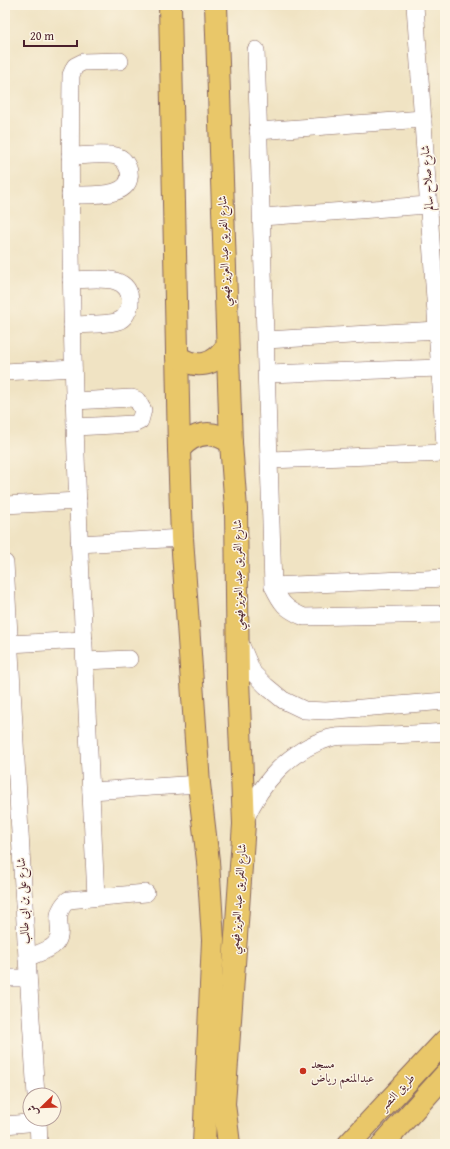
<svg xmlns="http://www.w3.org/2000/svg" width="450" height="1149" font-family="'Gentium Book Plus',Amiri,serif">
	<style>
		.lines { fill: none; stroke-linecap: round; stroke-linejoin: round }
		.minor-casing { stroke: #846460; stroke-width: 18 }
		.major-casing { stroke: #846460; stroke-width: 24 }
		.minor { stroke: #fff; stroke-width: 17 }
		.major { stroke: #e9c769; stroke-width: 22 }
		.poi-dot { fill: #c8321e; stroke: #fcf5e5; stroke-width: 1.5 }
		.labels { text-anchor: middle; stroke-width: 3; stroke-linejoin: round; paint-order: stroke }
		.street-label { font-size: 12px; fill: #4a1f2b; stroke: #fcf5e5 }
		.poi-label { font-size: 12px; fill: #4a1f2b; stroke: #fcf5e5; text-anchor: start }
	</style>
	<rect width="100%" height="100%" fill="#fcf5e5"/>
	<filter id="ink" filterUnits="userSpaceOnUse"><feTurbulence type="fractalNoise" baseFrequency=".025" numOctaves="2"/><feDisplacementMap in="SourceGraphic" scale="8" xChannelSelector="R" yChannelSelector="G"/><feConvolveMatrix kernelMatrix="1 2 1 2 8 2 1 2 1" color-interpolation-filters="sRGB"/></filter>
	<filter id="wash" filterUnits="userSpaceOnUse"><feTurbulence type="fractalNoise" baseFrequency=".012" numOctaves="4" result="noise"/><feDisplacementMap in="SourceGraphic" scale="16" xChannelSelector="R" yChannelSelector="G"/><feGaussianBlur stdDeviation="0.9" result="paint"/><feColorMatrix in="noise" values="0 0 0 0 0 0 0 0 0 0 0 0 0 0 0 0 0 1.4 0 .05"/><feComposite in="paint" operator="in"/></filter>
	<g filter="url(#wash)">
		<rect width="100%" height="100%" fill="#f0e3c3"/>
	</g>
	<g filter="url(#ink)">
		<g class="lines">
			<g class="minor-casing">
				<g id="minor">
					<path d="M415,5l30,441"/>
					<path d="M256,50l17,536c8,17 12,23 31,31l141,-3"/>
					<path d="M258,131l165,-12"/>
					<path d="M70,156c12,0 34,-3 46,0 7,2 11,8 13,15 5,29 -42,23 -59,24"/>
					<path d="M262,217l166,-12"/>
					<path d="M71,280c21,0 61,-9 59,24 -1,6 -5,15 -12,17 -9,4 -35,3 -46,4"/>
					<path d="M266,340l171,-10"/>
					<path d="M5,372l68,-4"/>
					<path d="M267,374l173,-6"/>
					<path d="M74,401l58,-3 5,2 6,10 -3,11 -6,3 -59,3"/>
					<path d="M270,460l175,-7"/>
					<path d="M5,505l73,-4"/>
					<path d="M79,544l103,-6"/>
					<path d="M5,563l22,395 9,137"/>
					<path d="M273,586l172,-8"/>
					<path d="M240,643l13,30 13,13 17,14 21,10 22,1 119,-10"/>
					<path d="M9,644l75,-4"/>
					<path d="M85,661l44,-2"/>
					<path d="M91,791l108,-7"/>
					<path d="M245,820c16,-37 44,-70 85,-82 10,-3 22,-1 33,-2 27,-1 55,-2 82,-4"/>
					<path d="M96,897c-13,-274 -29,-548 -25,-822l4,-9 8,-4 37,-1"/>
					<path d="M27,958c8,-4 22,-7 28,-14 12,-14 -6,-26 13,-44l78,-7"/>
					<path d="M5,978h23"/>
					<path d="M38,1119l1,25"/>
					<path d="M5,1125l33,-3"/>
				</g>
			</g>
			<g class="major-casing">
				<g id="major">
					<path d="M170,5l9,444 3,89 17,246 9,77 5,79 -9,204"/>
					<path d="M216,5l15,438 5,66 2,170 6,145 -20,280 5,40"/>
					<path d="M177,356c19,14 38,10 50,-10"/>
					<path d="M179,449c15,-17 34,-20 52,-6"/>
					<path d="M349,1144l96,-103"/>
					<path d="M383,1144l62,-69"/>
				</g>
			</g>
			<use href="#minor" class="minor"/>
			<use href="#major" class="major"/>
		</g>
	</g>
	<circle class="poi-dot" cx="303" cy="1071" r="4"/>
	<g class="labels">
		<g class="street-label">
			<text transform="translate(427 178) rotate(-94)" y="4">شارع صلاح سالم</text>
			<text transform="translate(224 251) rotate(-92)" y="4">شارع الفريق عبد العزيز فهمي</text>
			<text transform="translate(238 575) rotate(-91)" y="4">شارع الفريق عبد العزيز فهمي</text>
			<text transform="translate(238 899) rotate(-86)" y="4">شارع الفريق عبد العزيز فهمي</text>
			<text transform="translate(23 901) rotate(-93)" y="4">شارع على بن ابى طالب</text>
			<text transform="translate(397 1092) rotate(-47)" y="4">طريق النصر</text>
		</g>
		<g class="poi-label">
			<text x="311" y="1068">مسجد<tspan x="311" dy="14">عبدالمنعم رياض</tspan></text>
		</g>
	</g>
	<rect width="450" height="1149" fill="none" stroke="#fcf5e5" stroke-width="20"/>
	<g transform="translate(42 1107) rotate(247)"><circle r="19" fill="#fcf5e5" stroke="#b59f9b"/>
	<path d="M0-3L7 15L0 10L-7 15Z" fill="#c8321e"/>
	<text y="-6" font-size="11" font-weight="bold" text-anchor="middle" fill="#4a1f2b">ش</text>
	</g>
	<path d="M24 40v6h53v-6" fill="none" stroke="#4a1f2b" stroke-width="2"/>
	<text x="30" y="40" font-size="12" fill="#4a1f2b" stroke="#fcf5e5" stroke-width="3" paint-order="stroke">20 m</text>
</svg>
